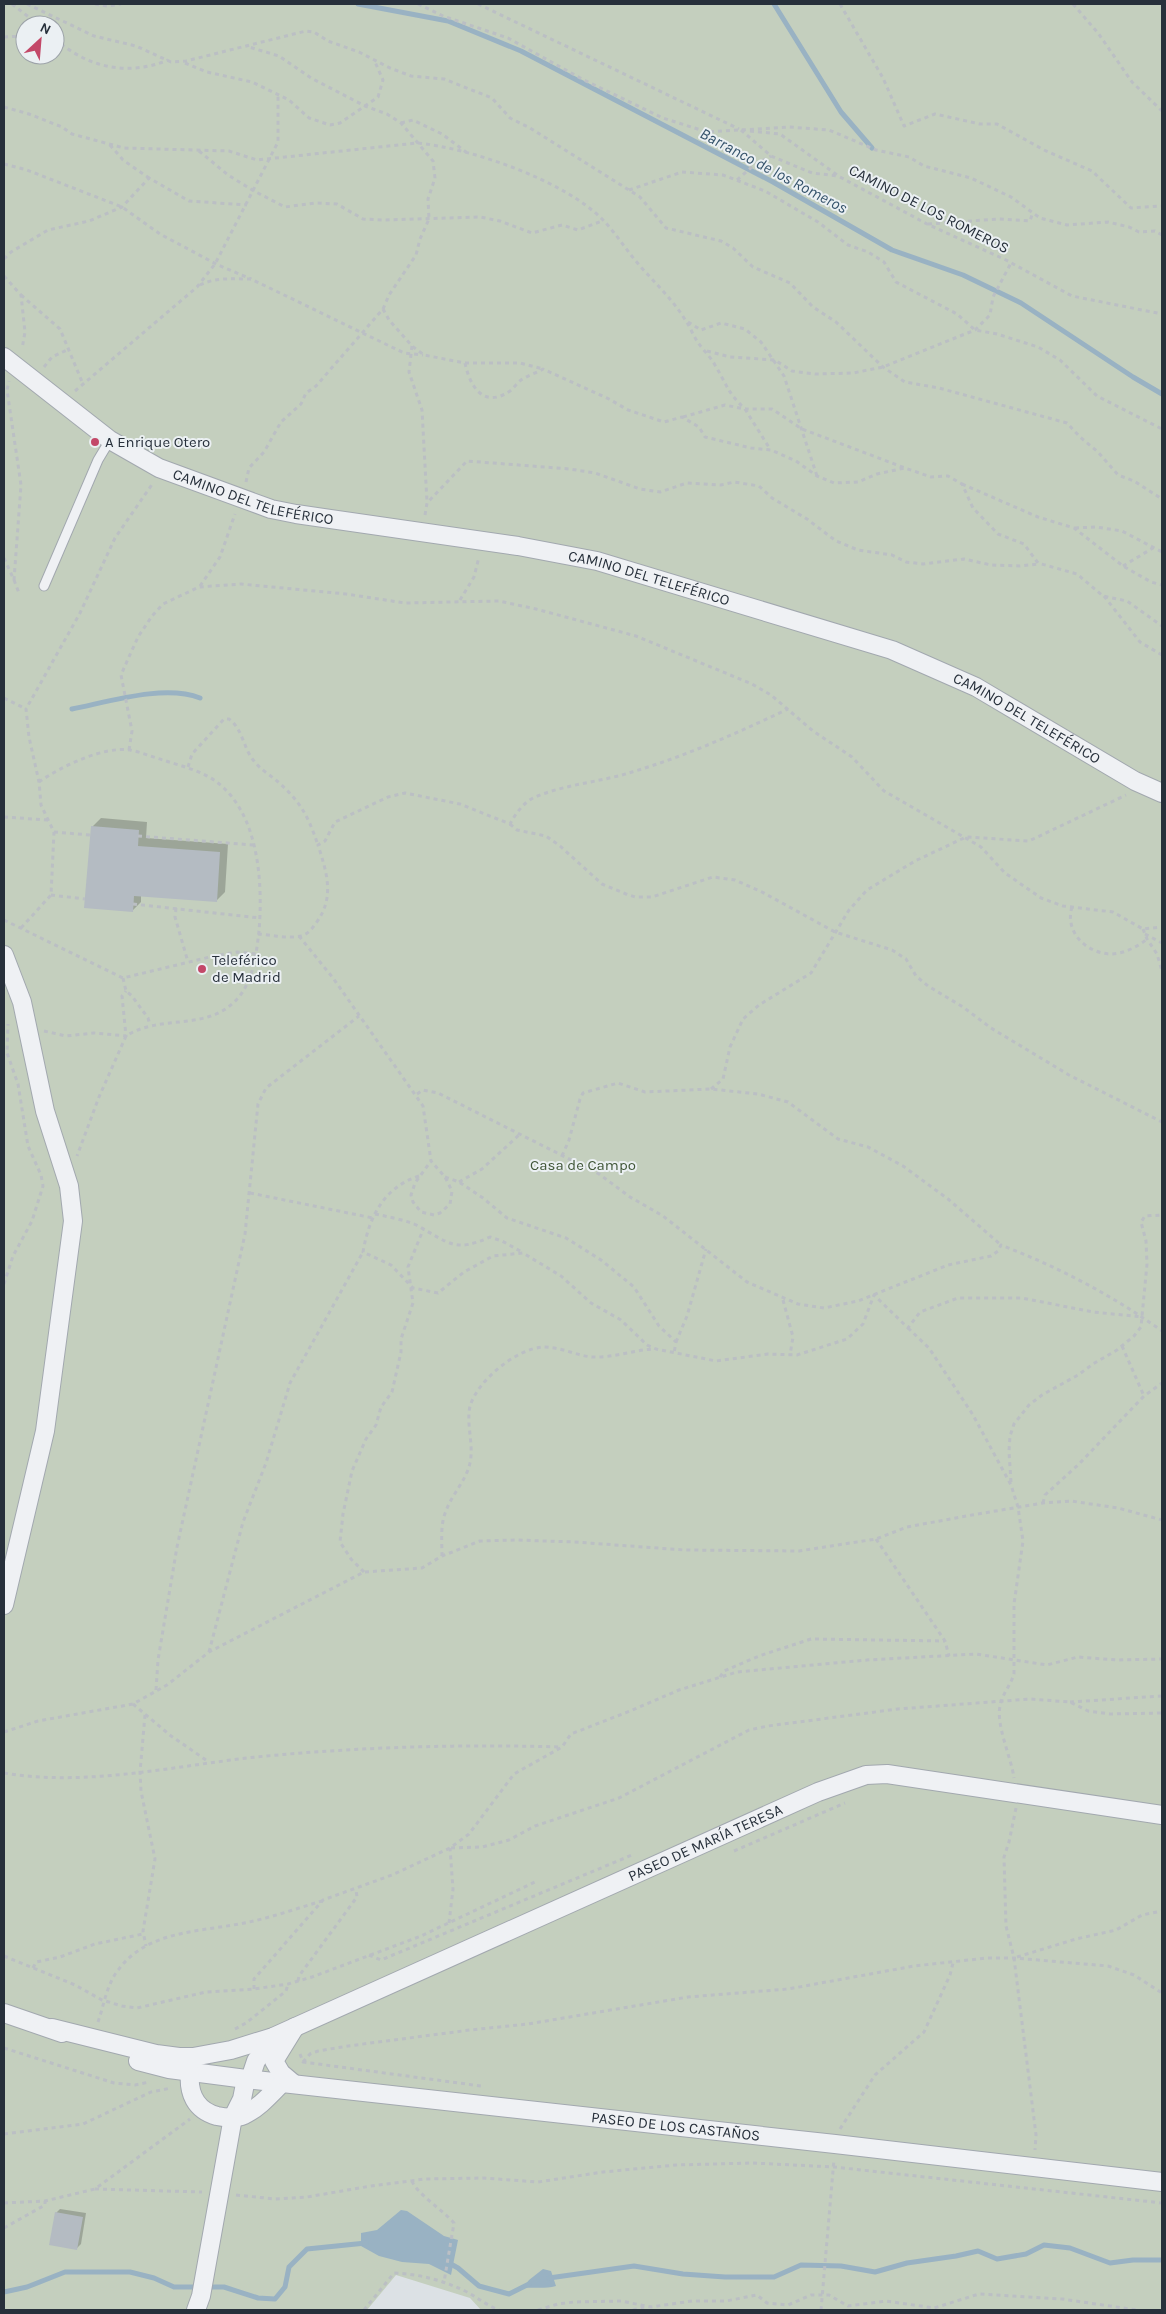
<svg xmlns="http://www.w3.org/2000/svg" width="1166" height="2314" font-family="Karla,sans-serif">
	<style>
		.green { fill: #c4cfbe; fill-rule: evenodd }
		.water { fill: #99b2c3 }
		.shadow { fill: #0003 }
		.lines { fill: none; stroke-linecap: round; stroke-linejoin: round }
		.stream { stroke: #99b2c3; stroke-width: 5 }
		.building { fill: #b4bbc2 }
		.lane-casing { stroke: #a2a8af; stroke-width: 11 }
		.street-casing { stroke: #a2a8af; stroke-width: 20 }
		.path { stroke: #bbbfc4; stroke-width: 3; stroke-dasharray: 4 4; stroke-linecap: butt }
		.lane { stroke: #eff1f4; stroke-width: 9 }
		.street { stroke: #eff1f4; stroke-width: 18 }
		.poi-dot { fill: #c34868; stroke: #ebf0f3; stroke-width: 2 }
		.labels { text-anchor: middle; stroke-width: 4; stroke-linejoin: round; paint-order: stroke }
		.street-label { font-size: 15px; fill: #27303b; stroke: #ebf0f3 }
		.poi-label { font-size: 15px; fill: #27303b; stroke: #ebf0f3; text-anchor: start }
		.park-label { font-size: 15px; fill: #3f5536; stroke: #ebf0f3 }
		.water-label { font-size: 16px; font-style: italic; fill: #35536b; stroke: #ebf0f3 }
	</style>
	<rect width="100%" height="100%" fill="#dce1e5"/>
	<path class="green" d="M4,4h1158v2306h-681l-11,-12 -74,-23 -29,35h-363zM25,25h30v30h-30z"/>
	<g class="water">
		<path d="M401,2210l6,1 37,25 14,4 -7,35 -22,-11 -27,-2 -23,-6 -18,-10v-13l16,-3z"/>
		<path d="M543,2269l8,2 5,15c-11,3 -21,1 -33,2l6,-8z"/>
	</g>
	<g class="shadow">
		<path d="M101,818l46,4 -1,16 82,6 -3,48 -9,9 -75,-6v7l-9,9 -40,-84z"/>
		<path d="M60,2209l26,4 -5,31 -4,4 -21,-35z"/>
	</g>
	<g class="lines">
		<g class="stream">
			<path d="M358,4l90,17 73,30 252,131 119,68 71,25 58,28 112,74 29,17"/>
			<path d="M774,4l67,108 31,36"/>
			<path d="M72,709c36,-7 92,-25 128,-11"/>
			<path d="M449,2263l9,5 21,18 30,8 20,-10"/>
			<path d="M549,2278l85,-12 49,8 42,3h49l27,-12 40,1 34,6 32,-9 49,-7 22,-5 19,8 29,-5 18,-9 26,3 40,15 23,-3h29"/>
			<path d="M4,2292l23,-5 38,-15h65l24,6 20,9h50l34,11 17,1 10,-12 4,-20 18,-18 59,-6"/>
		</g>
	</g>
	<g class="building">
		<path d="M91,826l48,4 -1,16 82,6 -3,50 -83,-6 -1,16 -49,-4z"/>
		<path d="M55,2212l28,5 -6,33 -28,-5z"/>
	</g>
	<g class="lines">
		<g class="lane-casing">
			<path id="lane" d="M44,586l54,-126 12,-20"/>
		</g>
		<g class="street-casing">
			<g id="street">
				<path id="s1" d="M4,357l106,83 49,28 112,41 25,5 222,32 79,15 295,89 84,37 159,94 27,12"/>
				<path d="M4,955l18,47 23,109 24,75 4,35 -28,210 -41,174"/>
				<path d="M4,2013l58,20"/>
				<path id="s2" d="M52,2028l104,26 23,3h14l38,-7 42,-13 545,-245 48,-17 21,-1 275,41"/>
				<path id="s3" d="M138,2061l31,8 77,10 589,65 327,38"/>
				<path d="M190,2072c-2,21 5,38 27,44 9,2 18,3 27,-1 15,-7 26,-20 38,-32"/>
				<path d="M250,2079l6,-18 17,-24"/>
				<path d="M294,2084l-13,-11 -7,-12 21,-34"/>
				<path d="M196,2310l5,-14 32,-179 9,-18 4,-20"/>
			</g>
		</g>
		<g class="path">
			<path d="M12,4l27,21"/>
			<path d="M27,4l67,32 42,10 35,16 15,-1 120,-30 8,1 14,9 31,11 31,16 21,8 33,3 48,19 18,20 20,10 110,69 26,31 55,13 12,7 20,19 37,16 23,24 23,15 47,45 22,15 34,6 128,35 13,14 18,15 20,23 16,6 28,18"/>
			<path d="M95,4l12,2 14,-2"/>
			<path d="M418,4l25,12 65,22 74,41 81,39 44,14 82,-5 40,3 47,20 33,7 15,9 47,12 40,19 29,21 27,7 41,-3 21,5 10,5 16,-1 7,4"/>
			<path d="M478,4l261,125"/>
			<path d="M840,4l43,74 21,48 31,-12 45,10h17l47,26 48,21 39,37 31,-2"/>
			<path d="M1073,4l25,29 34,49 30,29"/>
			<path d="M4,37l21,-1"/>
			<path d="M55,39c32,28 72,38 113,21"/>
			<path d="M185,63l22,9 45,10 37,18 20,18 21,7 10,-2 38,-26 5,-17 -8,-18"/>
			<path d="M4,107l25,7 33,13 10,7 52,14 105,3 28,9 160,-17c54,5 149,38 187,78 13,14 23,30 36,45 16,18 33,34 46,55 4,6 7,14 11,20 5,8 13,15 18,24 12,20 12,27 30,44h27l30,20 103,39"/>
			<path d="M401,123l12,-3 29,14 24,18"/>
			<path d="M741,130l30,26 41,17 27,3"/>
			<path d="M750,131l30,3 60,43 87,47 79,36 66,36 90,18"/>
			<path d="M110,145l13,15 26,18"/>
			<path d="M199,151l29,24 26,16 31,16 31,-4 21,1 26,15 20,1 97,-3 20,4 32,12 30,-8 16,5 24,-9"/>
			<path d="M4,164l23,6 95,37 38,27 58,31 33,14"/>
			<path d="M737,180l16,-14 18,-10"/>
			<path d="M629,190l53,-18 41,3 42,16 53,31 30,23 20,7 16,10 12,20 61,32 18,16 22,4 41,13 22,13 37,36 65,33"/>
			<path d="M928,224l71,-5 31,2 3,-9"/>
			<path d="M4,259l7,-7 37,-22 41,-9 33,-14 27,-29 40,23 58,4"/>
			<path d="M4,276l17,19 4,37 -3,17"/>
			<path d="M200,285c16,-8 33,-6 51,-6l153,74 19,2"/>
			<path d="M21,295l39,34 23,55"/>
			<path d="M383,309l6,11 23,26 12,9 41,8c5,24 19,46 45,28 4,-3 7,-8 11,-11 6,-4 15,-7 22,-11l66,30 19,11 36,12 18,-5 17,10 6,10 46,11 20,2 25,11 21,15 17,7 24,-1 19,-8 28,-6 26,9 17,-1 14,8 11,24 25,26 26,10 14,19 39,11 26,22 24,5 35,25"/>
			<path d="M688,322l13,8 20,-7 24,6 16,13 23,34 33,100"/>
			<path d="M412,346l-3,26 13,38 5,92"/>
			<path d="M707,351l23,6 45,3 17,11 23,3 38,-1 30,-6 92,-37 15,-15 3,-18 18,-34"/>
			<path d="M465,363h55l23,6"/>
			<path d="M44,367l8,-10 17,-8"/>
			<path d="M75,391l122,-104 18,-23 63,-122v-48"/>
			<path d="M683,417l42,-12 20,4 25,40"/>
			<path d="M246,482l3,-14 15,-16 17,-30 20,-18 5,-11 10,-7 67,-77 6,-14 27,-40 4,-16 9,-20 -1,-20 7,-21 -2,-17 -32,-38 -14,-9 -22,-8 -54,-28 -32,-22 -30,-9"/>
			<path d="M962,484l76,33 36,11 49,38 28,16 11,3"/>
			<path d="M425,515l2,-12 40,-42 103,8 25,4 45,16 20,3 27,-9 34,2 13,-3 25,4 13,12 35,21 29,22 22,9 34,5 14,7 17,2 41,-5 27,6 29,1 18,-2"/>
			<path d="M1075,528l21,-1 26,4 40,21"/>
			<path d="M4,558l10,22 7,-95 -14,-95 2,-9"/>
			<path d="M1123,566l30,-18"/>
			<path d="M14,580l5,13"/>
			<path d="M200,586l20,-29 15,-43"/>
			<path d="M1104,596l36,46 22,13"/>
			<path d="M460,600l14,-23 5,-20"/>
			<path d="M4,698l22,11"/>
			<path d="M129,750l3,-19 -11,-56 7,-16 10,-22 14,-21 11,-12 36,-17 42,-3 105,10 59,9 94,-2 37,8 100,27 116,48 19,11 42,36 39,26 32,34 97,56 24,26 36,25 22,8 50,6 30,17 19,-2"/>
			<path d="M188,767l4,-13 32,-35h5c14,10 14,29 25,42 6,8 16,14 23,20 24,21 31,35 41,64"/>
			<path d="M39,782c21,-15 64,-36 91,-32 11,2 22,7 33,10 18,6 40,11 55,23 41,32 45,100 41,148 -3,25 -6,55 -27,73 -29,26 -74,11 -106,32l-27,61 -22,59"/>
			<path d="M4,817l44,3"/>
			<path d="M510,824l7,6 29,6 14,10 42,38 24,10 9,3h17l61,-20 22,3 27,12 73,40 57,18 14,9 10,17 12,10 35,21 28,21 78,47 93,47"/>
			<path d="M54,832l36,3"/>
			<path d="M138,836l115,9"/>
			<path d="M51,895l34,4"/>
			<path d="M133,904l127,14"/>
			<path d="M1072,907c-7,22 10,42 31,46 15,4 33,-5 44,-14"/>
			<path d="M176,908l-1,9 13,45"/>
			<path d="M4,920l119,58 91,-22 23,-4 19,2"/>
			<path d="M21,928l30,-33 3,-63 -13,-27 -2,-23 -10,-45 -3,-28 54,-96 35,-75 38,-55"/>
			<path d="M1143,929l4,10 10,15 5,17"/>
			<path d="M258,934c13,1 31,5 43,2 7,-2 11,-7 15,-13 19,-25 11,-50 2,-78l7,-4 10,-19 53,-25 17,-4 55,11 50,20c6,-11 14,-22 25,-27 31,-13 66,-15 97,-25 54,-16 105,-39 156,-63"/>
			<path d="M1145,934l17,9"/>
			<path d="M299,936l34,42 90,128 8,55 14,16 7,14 -2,13 -10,9 -6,2 -13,-3 -8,-10 -2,-7 4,-12 16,-22"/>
			<path d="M123,978l3,13 6,5 16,22 2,7"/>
			<path d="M44,1031l22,5 28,-3 32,3 -4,-40 4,-5"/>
			<path d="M711,1089l12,-10 7,-32 13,-28 16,-14 52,-32 38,-63 18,-20 48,-29 51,-24 63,4 97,-46"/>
			<path d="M417,1094l6,-4 15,3 161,81 31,23 33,19 84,66 51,22 26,4 34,-7 90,-36 43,-9 7,-5 3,-6c57,22 111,50 161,86"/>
			<path d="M562,1156l7,-16 11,-41 3,-6 35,-10 27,9 66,-3 47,5 30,8 50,37 30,8 35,19 45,33 53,46"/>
			<path d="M419,1176c-35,11 -50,41 -56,76l28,13 22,23 25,5 26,-21 29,-16 30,-3 38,23 30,27 30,17 26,25 9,4 60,12 52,-7 29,1 50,-16 16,-15 11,-29 34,33 12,-16 38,-14h64l71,14 50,5"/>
			<path d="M445,1177l14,5 24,16 24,20 59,20 35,22 33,27 25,39 17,16 -2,11"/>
			<path d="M459,1182l23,-13 37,-34"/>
			<path d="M250,1193l123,25"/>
			<path d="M375,1214c10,2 35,7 43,12 31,17 37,27 72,11l12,4 20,11"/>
			<path d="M4,1284l9,-28 19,-35 11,-35 -2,-11 -13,-29 -10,-62 -11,-31 1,-29"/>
			<path d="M783,1300l10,37 -3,18"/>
			<path d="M908,1328l21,20 44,67 38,70 7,22 5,34 -9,63v70c-3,10 -10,18 -13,28 -7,20 10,54 13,76"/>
			<path d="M676,1342l11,-26 19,-67"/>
			<path d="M1122,1346l22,50"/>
			<path d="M1011,1482l-2,-31 1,-15 4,-12 15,-19 13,-10 36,-20 15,-11 24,-14 17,-14 7,-9 6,-63 -1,-23 -5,-19 4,-6 17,-1"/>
			<path d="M1043,1503l2,-8 34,-31 65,-68 18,-13"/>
			<path d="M876,1539l69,102 4,15"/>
			<path d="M442,1556c0,-14 -2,-32 4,-45 6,-17 20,-30 24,-48 4,-19 -4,-38 0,-57 8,-26 47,-58 74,-59 17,0 33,9 49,10 20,1 40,-7 61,-8"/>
			<path d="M364,1572l-13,-13 -11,-17 3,-28 9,-43 14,-32 10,-14 5,-18 11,-15 9,-40v-13l12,-36 -5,-36 15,-37"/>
			<path d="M209,1652l34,-130 23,-59 24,-80 73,-131"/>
			<path d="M720,1677l4,-6 35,-15 52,-17 134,2"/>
			<path d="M156,1690l2,-30 19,-113 68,-313 13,-130 8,-16 93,-72"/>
			<path d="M1070,1702l92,-6"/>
			<path d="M133,1704l38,32 38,26"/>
			<path d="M145,1715l-5,57 1,19 14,68 -12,72 3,15"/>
			<path d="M4,1732l34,-11 95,-17 34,-19 42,-33 155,-80 58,-4 20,-12 38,-15 36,-1 59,2 109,8 115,1 77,-12 31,-12 65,-12 71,-12 28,-2 47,7 44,12"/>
			<path d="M4,1773c83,14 169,-7 252,-16 101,-10 204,-13 306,-10"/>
			<path d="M1016,1808l-7,34 -5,15 2,69 8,32 22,177 -1,15"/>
			<path d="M451,1848l31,-1 27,-7 26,-14 84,-28 130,-68 19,-4 130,-17 132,-10 40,3 18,9 22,3 52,-1"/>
			<path d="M734,1851l111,-48"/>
			<path d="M449,1923l4,-34 -3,-41"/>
			<path d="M369,1955l12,5 251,-105"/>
			<path d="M4,1956l71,29 27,15 20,6 15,2 69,-16 48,-3 34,-5 24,-7 109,-41 114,-54"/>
			<path d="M1017,1957l59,-18 40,-9 26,-15 20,-4"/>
			<path d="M33,1968l3,-6 24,-5 35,-13 48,-10"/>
			<path d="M298,1981l1,-5 58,-79 -1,-7"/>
			<path d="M254,1989v-10l69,-79 69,-25 58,-27 19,-14 45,-60 48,-27 9,-13 59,-23 49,-21 58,-18 130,-12 109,-6 71,11 31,-8 39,3 45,-1"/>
			<path d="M98,2022c6,-17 9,-39 21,-53 30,-40 85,-37 130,-47 24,-5 49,-14 73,-21"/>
			<path d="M235,2029l11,-6 40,-32 2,-7"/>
			<path d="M4,2048l110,35 21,2 14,-3"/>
			<path d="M300,2054l3,8 178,24"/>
			<path d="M303,2062l7,-8 8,-3 30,-5 122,-16 58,-6 160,-27 100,-8 126,-23 73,-8h27l94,8 26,9 28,18"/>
			<path d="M840,2129l35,-54 49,-43 26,-57 3,-12"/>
			<path d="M4,2134l79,-10 68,-32 20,-4"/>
			<path d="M412,2181c4,12 32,30 42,42l-10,59"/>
			<path d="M95,2189l107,3"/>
			<path d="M236,2195l39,4 32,-2 64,-11 54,-7 58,-1 55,4 65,-10 73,-7 77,-2 81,4 328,36"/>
			<path d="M4,2203l41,-2 50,-12 95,-70"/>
			<path d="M4,2228l41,-23v-4"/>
			<path d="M364,2310l30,-37c25,1 48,7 71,18 12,6 21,14 34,19"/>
			<path d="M538,2310l20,-6 16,-2 47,-1 30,6 41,-6h34l31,-6 10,8 21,2 23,-10h18l19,11 38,-5 48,7 45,-14 83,5 75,11"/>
			<path d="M633,2310l11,-3"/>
			<path d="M821,2310l13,-151"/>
		</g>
		<use href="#lane" class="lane"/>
		<use href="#street" class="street"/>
	</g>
	<g class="poi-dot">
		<circle cx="95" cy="442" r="5"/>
		<circle cx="202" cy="969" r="5"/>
	</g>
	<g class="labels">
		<g class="street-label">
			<text transform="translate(929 209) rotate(27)" y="5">CAMINO DE LOS ROMEROS</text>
			<text dy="5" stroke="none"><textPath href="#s1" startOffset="290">CAMINO DEL TELEFÉRICO</textPath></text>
			<text dy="5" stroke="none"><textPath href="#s1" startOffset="695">CAMINO DEL TELEFÉRICO</textPath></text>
			<text dy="5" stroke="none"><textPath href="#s1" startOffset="1100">CAMINO DEL TELEFÉRICO</textPath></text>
			<text dy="5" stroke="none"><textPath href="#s2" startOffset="701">PASEO DE MARÍA TERESA</textPath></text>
			<text dy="5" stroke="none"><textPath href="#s3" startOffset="542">PASEO DE LOS CASTAÑOS</textPath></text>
		</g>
		<g class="poi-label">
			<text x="105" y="447">A Enrique Otero</text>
			<text x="212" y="965">Teleférico<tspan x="212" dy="17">de Madrid</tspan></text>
		</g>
		<g class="park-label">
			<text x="583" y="1170">Casa de Campo</text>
		</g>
		<g class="water-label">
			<text transform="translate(774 170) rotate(28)" y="6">Barranco de los Romeros</text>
		</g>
	</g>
	<rect width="1166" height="2314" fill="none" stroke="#27303b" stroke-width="10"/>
	<g transform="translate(40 40) rotate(26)"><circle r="24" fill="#ebf0f3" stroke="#9da3a9"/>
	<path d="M0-4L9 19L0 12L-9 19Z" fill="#c34868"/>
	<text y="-8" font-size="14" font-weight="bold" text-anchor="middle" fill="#27303b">N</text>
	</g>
</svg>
